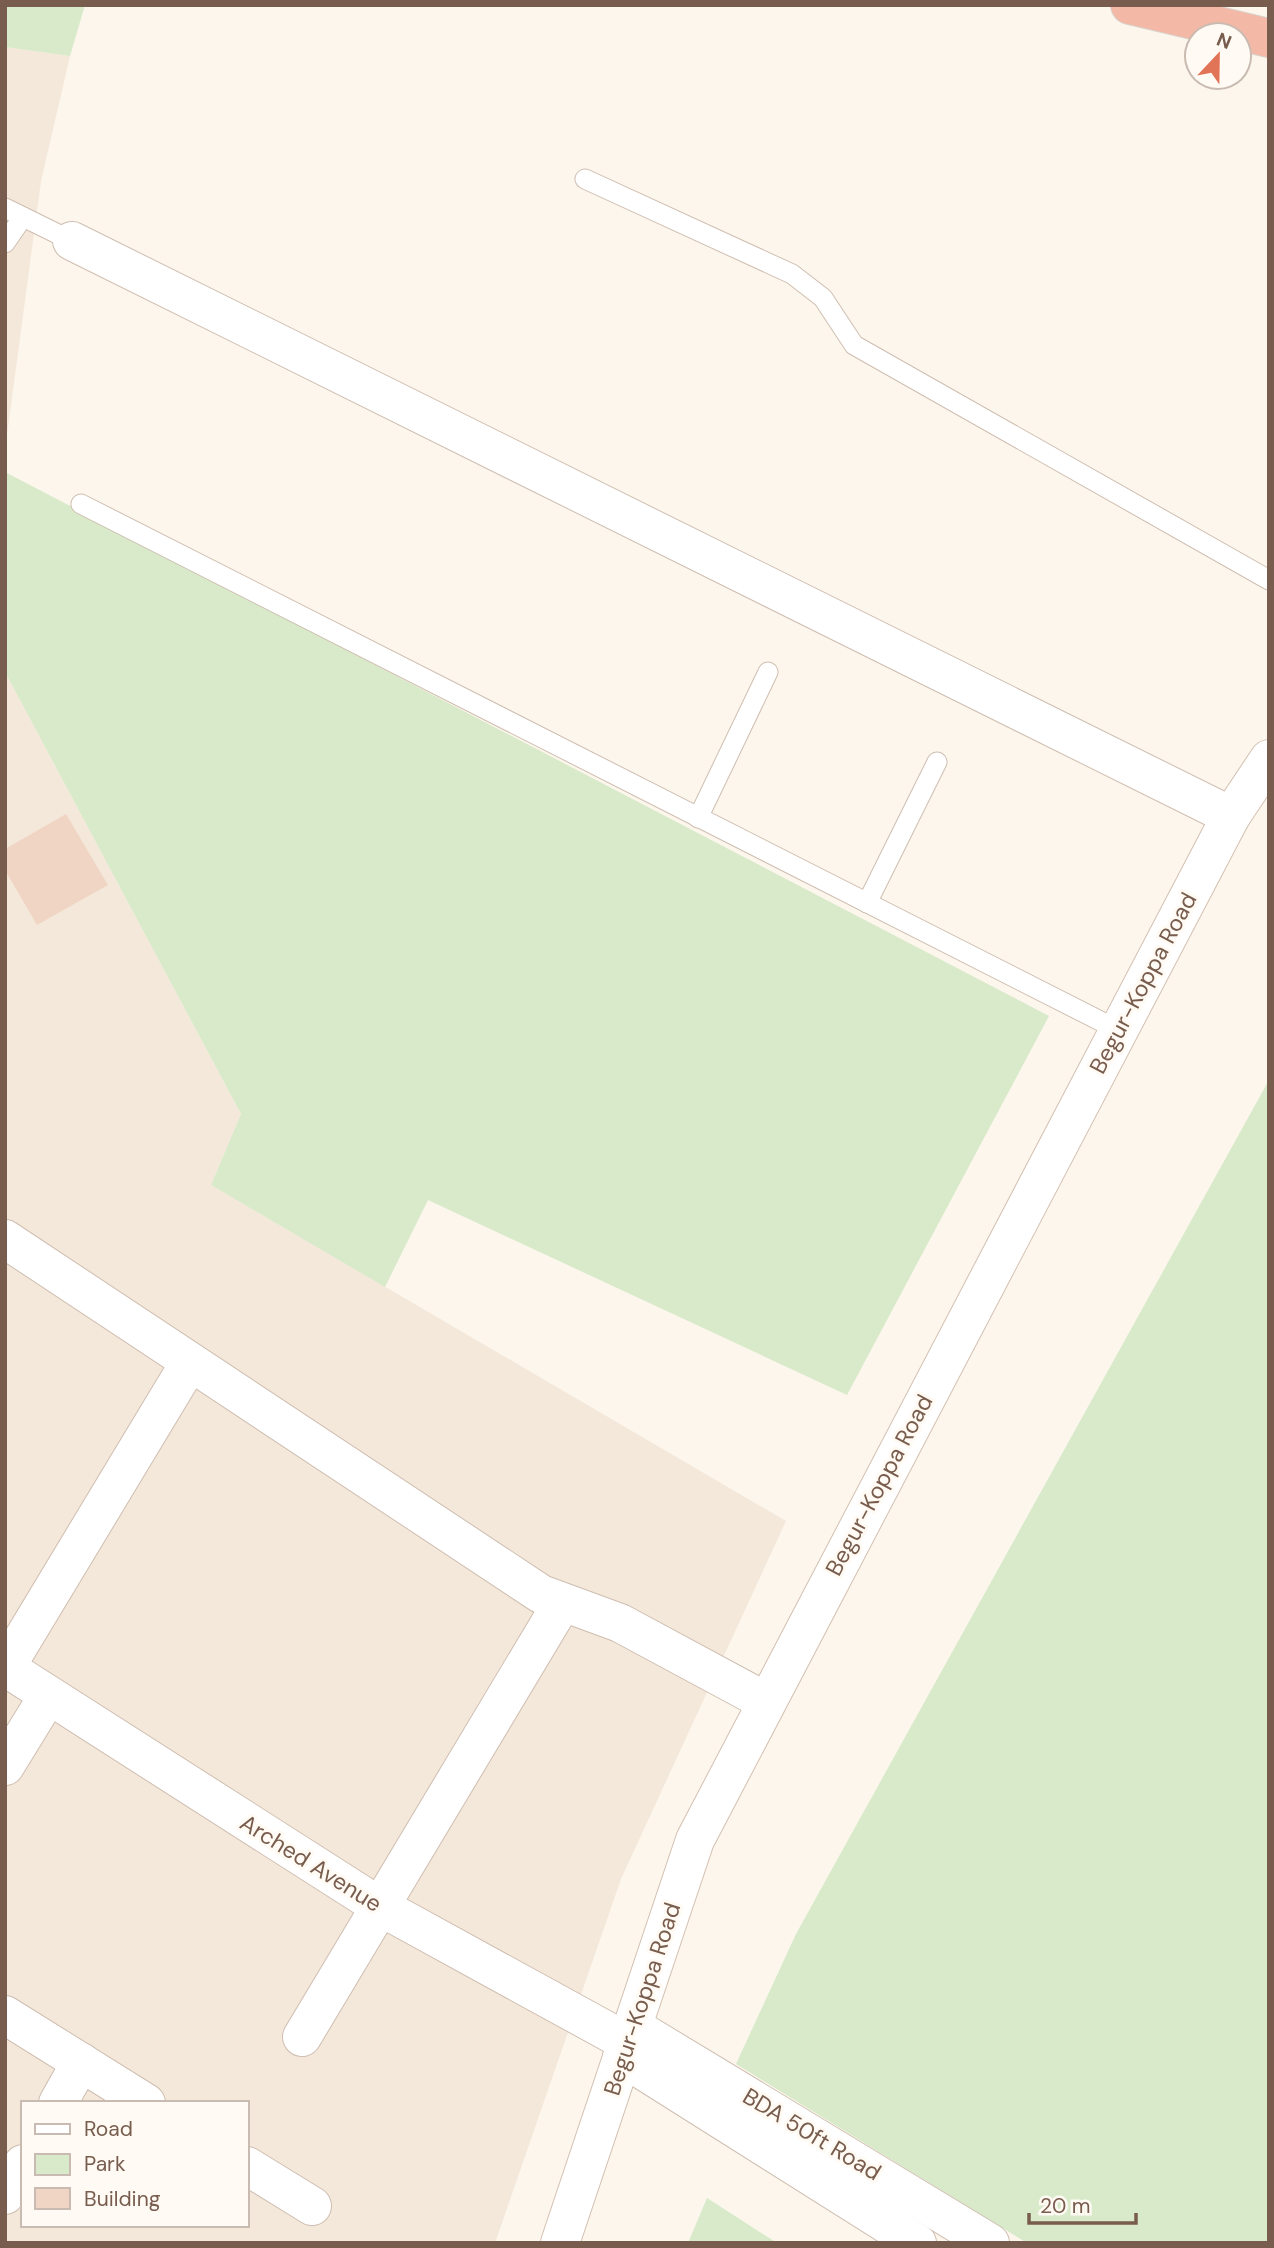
<svg xmlns="http://www.w3.org/2000/svg" width="1274" height="2248" font-family="'DM Sans',sans-serif">
	<style>
		.residential { fill: #f4e8da; fill-rule: evenodd }
		.green { fill: #d8eaca }
		.building { fill: #f1d5c4 }
		.lines { fill: none; stroke-linecap: round; stroke-linejoin: round }
		.service-casing { stroke: #cfbeb1; stroke-width: 21 }
		.minor-casing { stroke: #cfbeb1; stroke-width: 40 }
		.secondary-casing { stroke: #d4c0b1; stroke-width: 40 }
		.motorway-casing { stroke: #d9d2cd; stroke-width: 40 }
		.service { stroke: #fff; stroke-width: 19 }
		.minor { stroke: #fff; stroke-width: 38 }
		.secondary { stroke: #fff; stroke-width: 38 }
		.motorway { stroke: #f4b9a6; stroke-width: 38 }
		.labels { text-anchor: middle; stroke-width: 6; stroke-linejoin: round; paint-order: stroke }
		.street-label { font-size: 23px; fill: #785d4e; stroke: #fffaf3 }
	</style>
	<rect width="100%" height="100%" fill="#fcf6ec"/>
	<g class="residential">
		<path d="M5,47l65,9 -29,125 -36,269z"/>
		<path d="M5,672l236,442 -30,71 575,336 -165,358 -126,364h-490zM23,2103h224v122h-224z"/>
	</g>
	<g class="green">
		<path d="M5,5h80l-15,51 -65,-9z"/>
		<path d="M5,472l1044,544 -202,379 -419,-195 -43,87 -174,-102 30,-71 -236,-442z"/>
		<path d="M1269,1080v1163h-242l-291,-179 60,-130z"/>
		<path d="M707,2198l70,45h-89z"/>
	</g>
	<path class="building" d="M66,814l42,71 -71,40 -32,-55v-21z"/>
	<g class="lines">
		<g class="service-casing">
			<g id="service">
				<path d="M585,179l207,95 31,24 31,47 415,235"/>
				<path d="M5,208l67,33"/>
				<path d="M5,243l18,-26"/>
				<path d="M81,504l1037,526"/>
				<path d="M698,818l70,-146"/>
				<path d="M867,903l70,-141"/>
			</g>
		</g>
		<g class="minor-casing">
			<g id="minor">
				<path d="M72,241l1159,575"/>
				<path d="M5,1239l536,355 79,29 145,78"/>
				<path d="M5,1667l374,239 248,136"/>
				<path d="M6,1667l184,-305"/>
				<path d="M5,1766l43,-70"/>
				<path d="M5,2015l141,88"/>
				<path d="M632,2026l358,217"/>
				<path d="M302,2037l260,-434"/>
				<path d="M622,2057l295,186"/>
				<path d="M58,2103l23,-41"/>
				<path d="M247,2166l65,40"/>
				<path d="M5,2195l18,-31"/>
			</g>
		</g>
		<g class="secondary-casing">
			<path id="secondary" d="M560,2243l135,-403 536,-1024 38,-57"/>
		</g>
		<g class="motorway-casing">
			<path id="motorway" d="M1130,5l139,33"/>
		</g>
		<use href="#service" class="service"/>
		<use href="#minor" class="minor"/>
		<use href="#secondary" class="secondary"/>
		<use href="#motorway" class="motorway"/>
	</g>
	<g class="labels">
		<g class="street-label">
			<text transform="translate(1143 983) rotate(-62)" y="8">Begur-Koppa Road</text>
			<text transform="translate(879 1485) rotate(-62)" y="8">Begur-Koppa Road</text>
			<text transform="translate(311 1863) rotate(32)" y="8">Arched Avenue</text>
			<text transform="translate(642 1999) rotate(-72)" y="8">Begur-Koppa Road</text>
			<text transform="translate(812 2134) rotate(31)" y="8">BDA 50ft Road</text>
		</g>
	</g>
	<rect width="1274" height="2248" fill="none" stroke="#785d4e" stroke-width="14"/>
	<rect x="21" y="2101" width="228" height="126" fill="#fffaf3" stroke="#c9bbb1" stroke-width="2"/>
	<rect x="35" y="2124" width="35" height="10" fill="#ffffff" stroke="#c9bbb1" stroke-width="2"/>
	<text x="84" y="2136" font-size="21" fill="#785d4e">Road</text>
	<rect x="35" y="2154" width="35" height="21" fill="#d8eaca" stroke="#c9bbb1" stroke-width="2"/>
	<text x="84" y="2171" font-size="21" fill="#785d4e">Park</text>
	<rect x="35" y="2188" width="35" height="21" fill="#f1d5c4" stroke="#c9bbb1" stroke-width="2"/>
	<text x="84" y="2206" font-size="21" fill="#785d4e">Building</text>
	<g transform="translate(1218 56) rotate(22)"><circle r="33" fill="#fffaf3" stroke="#c9bbb1" stroke-width="2"/>
	<path d="M0-5L12 26L0 18L-12 26Z" fill="#e17356"/>
	<text y="-10" font-size="19" font-weight="bold" text-anchor="middle" fill="#785d4e">N</text>
	</g>
	<path d="M1029 2213v10h107v-10" fill="none" stroke="#785d4e" stroke-width="3.5"/>
	<text x="1040" y="2213" font-size="21" fill="#785d4e" stroke="#fffaf3" stroke-width="5" paint-order="stroke">20 m</text>
</svg>
